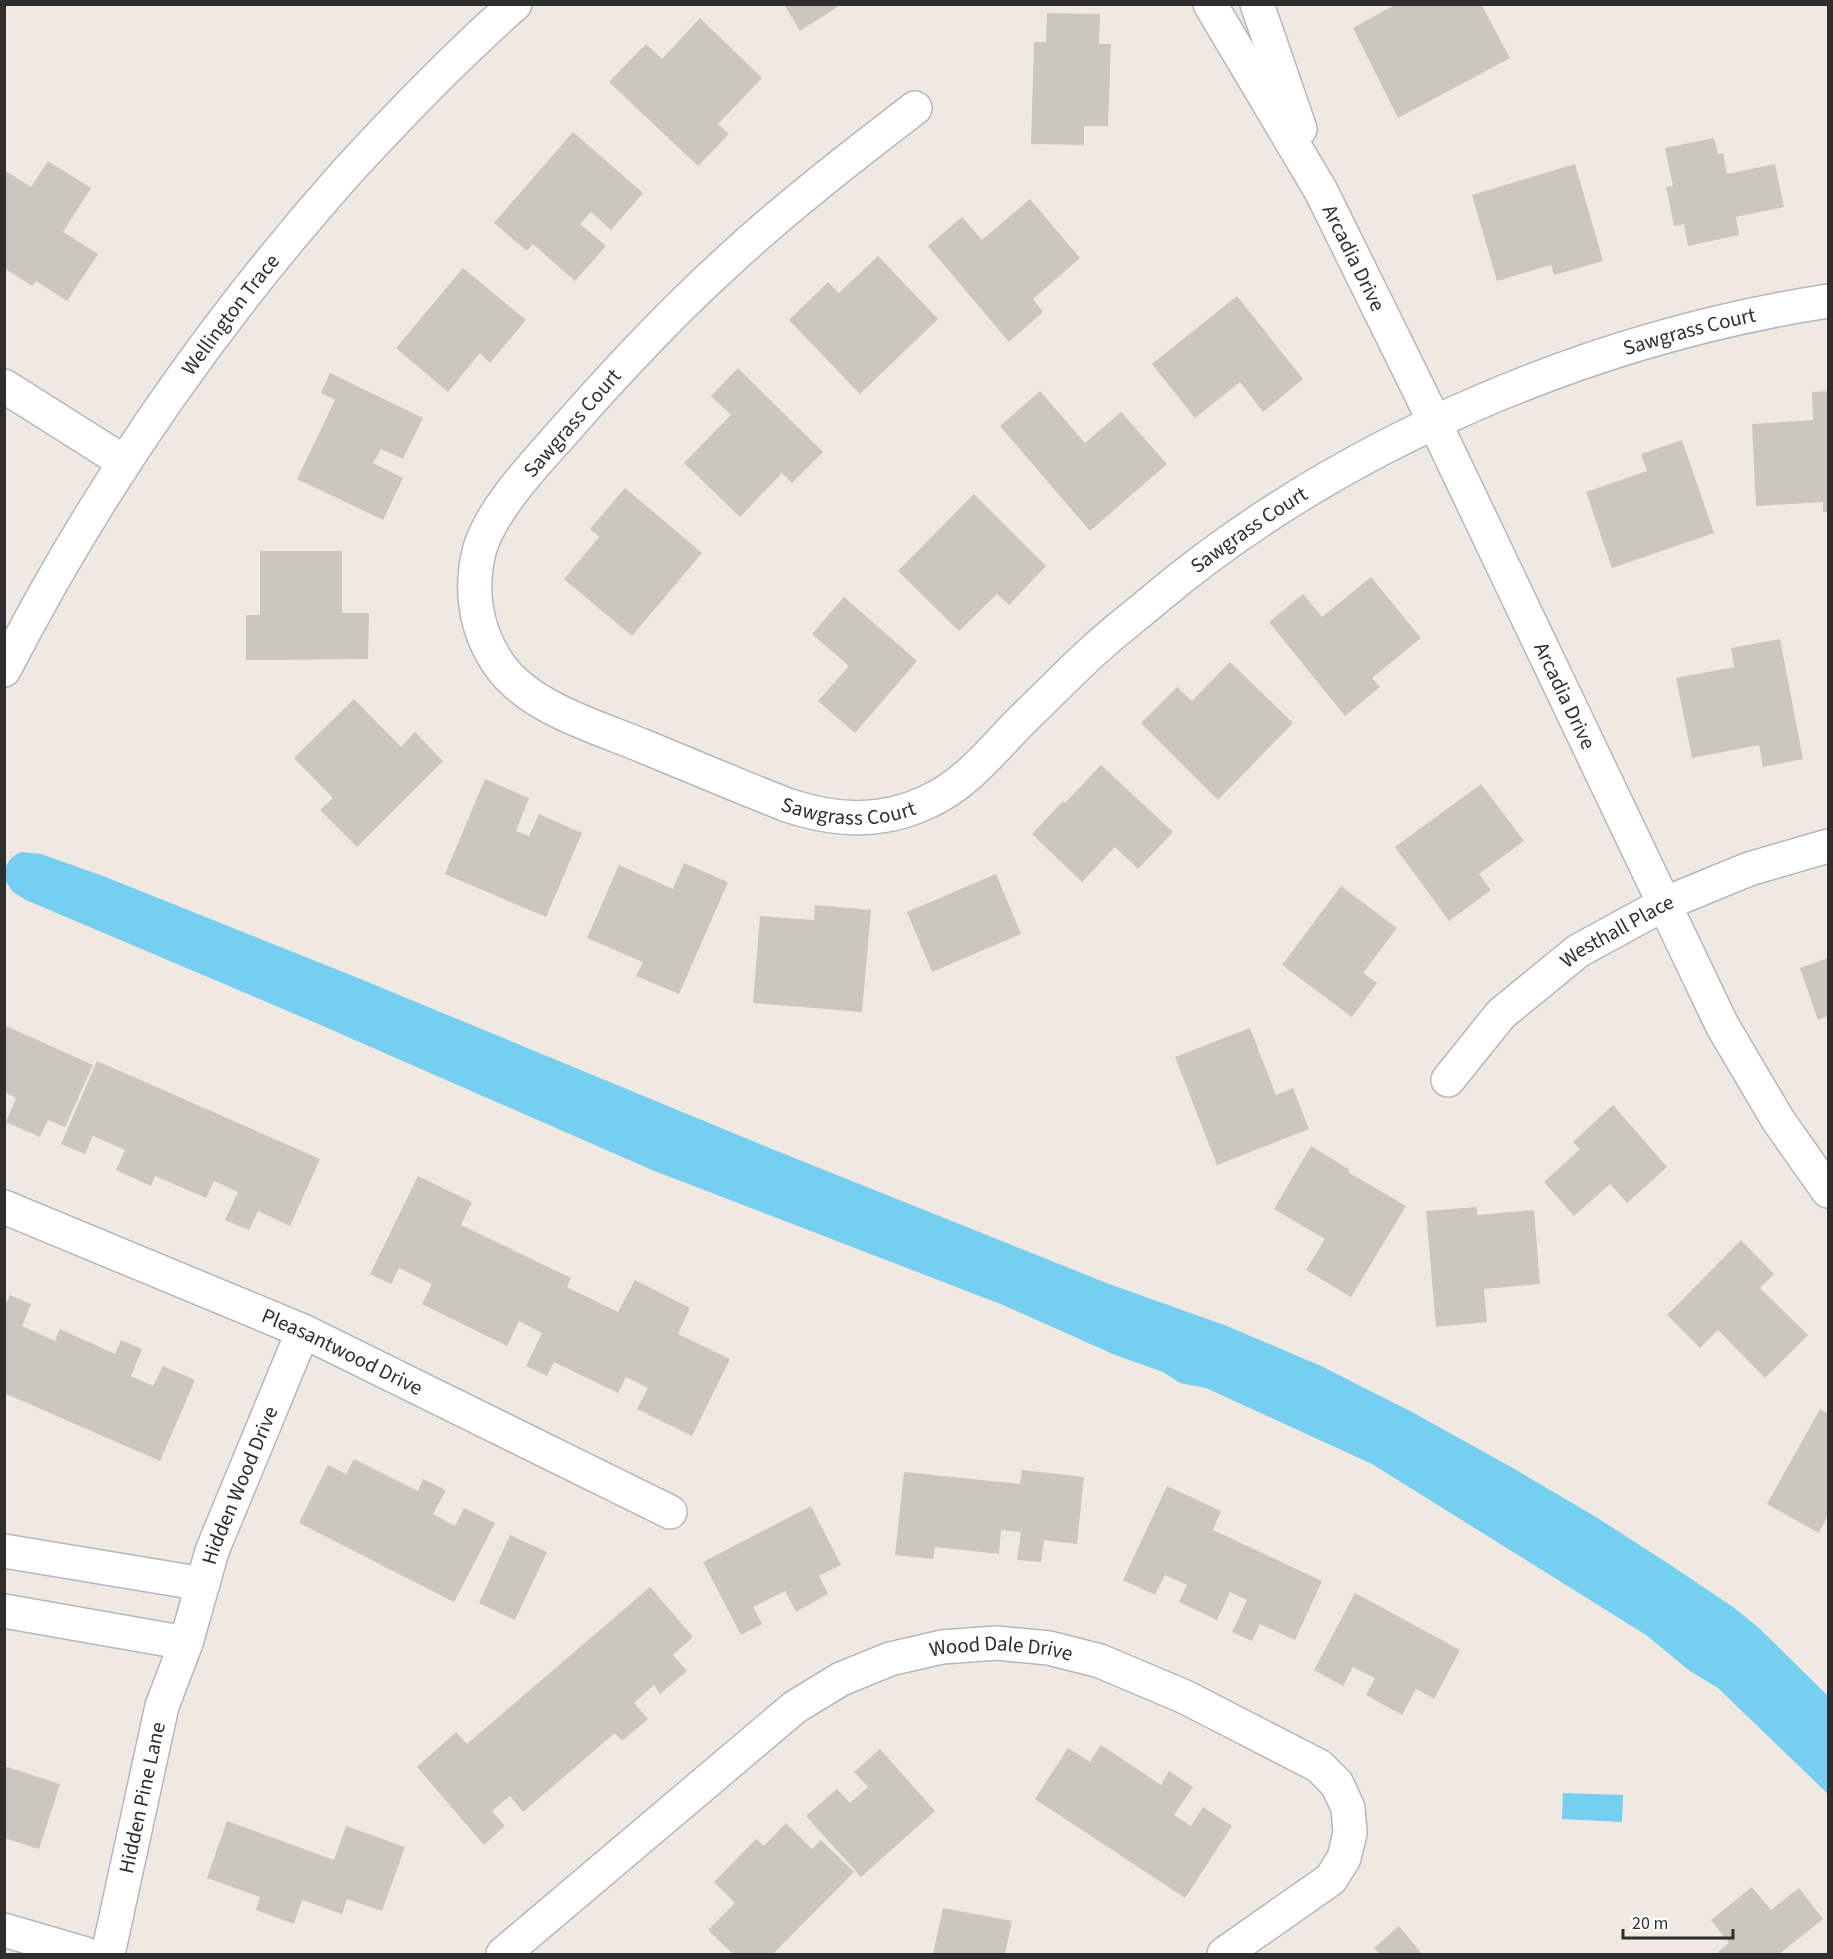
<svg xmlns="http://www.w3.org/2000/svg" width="1833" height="1959" font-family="'Source Sans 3',sans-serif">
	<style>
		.water { fill: #75cff0 }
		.building { fill: #cbc7bf }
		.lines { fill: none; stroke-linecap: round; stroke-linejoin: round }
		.minor-casing { stroke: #b4b7c1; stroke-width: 36 }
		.minor { stroke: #fff; stroke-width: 33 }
		.labels { text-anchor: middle; stroke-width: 4.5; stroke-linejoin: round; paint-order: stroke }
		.street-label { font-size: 21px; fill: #2e2e2e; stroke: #fff }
	</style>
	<rect width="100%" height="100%" fill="#efe9e1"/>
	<g class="water">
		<path d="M21,852l20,2 62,22 255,102 414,171 337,135 118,42 94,40 91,46 99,55 85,50 73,47 64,43 26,21 69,68v98l-110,-106 -28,-17 -44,-36 -274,-171 -166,-76 -26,-5 -17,-11 -48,-17 -112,-50 -351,-135 -336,-147 -290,-123 -13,-8 -8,-12c-1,-13 3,-23 16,-28z"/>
		<path d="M1563,1793l60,2 -1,27 -60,-3z"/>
	</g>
	<g class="building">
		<path d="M784,4h58l-42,27z"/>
		<path d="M1396,4h85l29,54 -112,60 -45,-90z"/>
		<path d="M1047,13l53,1 -1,30h12l-3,82h-24v19l-53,-1 3,-102h12z"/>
		<path d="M700,18l62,60 -44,46 11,10 -31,32 -89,-84 37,-38 16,15z"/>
		<path d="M573,132l70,61 -32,37 -20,-18 -11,12 26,22 -31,35 -42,-37 -6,7 -33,-28z"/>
		<path d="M1714,138l4,16 5,-1 4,21 48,-10 9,43 -48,10 3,18 -51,11 -4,-22 -10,2 -8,-39 7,-1 -8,-38z"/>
		<path d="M48,161l43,27 -28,44 35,22 -31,47 -31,-20 -4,5 -28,-18v-98l27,17z"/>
		<path d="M1575,164l28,97 -49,14 -3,-10 -54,16 -25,-86z"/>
		<path d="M1030,199l50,59 -47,41 10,13 -34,30 -81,-96 34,-29 20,23z"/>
		<path d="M878,256l60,63 -78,75 -71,-74 39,-38 11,11z"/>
		<path d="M463,268l63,52 -36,43 -10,-10 -32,39 -52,-44z"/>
		<path d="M1237,296l66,83 -40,33 -23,-30 -45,36 -43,-54z"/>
		<path d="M738,368l85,84 -31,31 -10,-10 -42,44 -56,-54 47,-48 -20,-19z"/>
		<path d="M330,373l93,45 -20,41 -22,-10 -8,14 30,15 -20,42 -86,-41 38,-79 -14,-7z"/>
		<path d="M1040,391l45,52 36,-31 46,52 -77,67 -90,-105z"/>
		<path d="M1828,391v121h-5v-10l-67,4 -4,-82 61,-4 -1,-28z"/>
		<path d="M1682,440l32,93 -102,35 -26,-76 61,-21 -6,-17z"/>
		<path d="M625,488l77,65 -70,83 -68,-57 35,-42 -9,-8z"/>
		<path d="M974,494l72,72 -37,39 -12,-11 -38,37 -61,-60z"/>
		<path d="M260,551h82v62h27l-1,46 -122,1v-45h14z"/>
		<path d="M1371,577l50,61 -49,40 8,9 -35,29 -76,-94 34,-28 19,23z"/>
		<path d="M844,597l73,64 -62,72 -37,-32 31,-35 -37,-32z"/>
		<path d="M1780,639l23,120 -40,8 -4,-22 -67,13 -16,-80 58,-11 -3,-19z"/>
		<path d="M1230,662l63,61 -75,77 -77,-77 36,-36 15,14z"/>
		<path d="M354,699l47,48 14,-15 28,29 -86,86 -37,-37 13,-12 -39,-40z"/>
		<path d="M1101,765l72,67 -35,37 -23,-22 -33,35 -50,-48 31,-33 2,2z"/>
		<path d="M485,779l44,19 -13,33 13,5 10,-22 43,19 -36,84 -101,-43z"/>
		<path d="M1481,784l43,57 -45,33 12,16 -42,31 -54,-74z"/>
		<path d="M684,863l44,19 -49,112 -43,-18 7,-14 -56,-24 32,-73 54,24z"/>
		<path d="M996,874l25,60 -89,38 -25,-60z"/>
		<path d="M1341,886l56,42 -34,45 14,10 -25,34 -70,-52z"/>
		<path d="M815,905l56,5 -9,102 -109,-9 7,-87 54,4z"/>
		<path d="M1828,958v58l-10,4 -18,-52z"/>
		<path d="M4,1025l89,40 -28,62 -17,-7 -8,17 -34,-15 10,-24 -12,-6z"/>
		<path d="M1250,1028l26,67 17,-7 16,41 -92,36 -42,-108z"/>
		<path d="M97,1061l223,98 -30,67 -32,-15 -9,19 -24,-10 13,-28 -24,-11 -8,17 -51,-22 -4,10 -35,-16 9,-20 -32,-14 -8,18 -24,-10z"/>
		<path d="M1613,1105l54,62 -40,36 -17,-19 -36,32 -30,-34 36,-33 -7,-7z"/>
		<path d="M1311,1146l39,24 -2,2 58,34 -55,91 -45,-27 19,-31 -51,-30z"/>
		<path d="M418,1176l54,26 -11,23 110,53 -4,9 51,25 17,-32 55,28 -12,26 52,25 -38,77 -55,-27 11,-21 -22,-11 -8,16 -64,-31 -7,14 -21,-10 16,-33 -23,-12 -12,25 -85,-42 10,-20 -33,-16 -8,16 -21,-10z"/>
		<path d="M1477,1207v8l57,-5 6,74 -56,5 3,33 -51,5 -10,-116z"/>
		<path d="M1741,1240l33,34 -14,14 48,47 -43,43 -47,-48 -18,18 -33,-33z"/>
		<path d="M10,1295l21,9 -9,22 33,15 5,-12 55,25 6,-14 21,9 -11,27 22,10 10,-20 32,14 -35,81 -156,-68v-86z"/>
		<path d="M1820,1409l8,5v101l-9,18 -52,-29z"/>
		<path d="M354,1459l64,32 5,-12 23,11 -13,24 22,12 9,-18 31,15 -41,79 -155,-79 29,-58 18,9z"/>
		<path d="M1022,1470l62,7 -7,67 -33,-4 -3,22 -24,-2 4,-28 -20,-2 -2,24 -64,-7 -2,12 -38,-4 9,-83 116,12z"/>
		<path d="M1167,1486l54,25 -8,19 109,51 -27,59 -35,-16 -8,17 -20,-9 15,-32 -17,-8 -13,28 -38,-18 8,-17 -22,-10 -10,20 -32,-15z"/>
		<path d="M811,1506l30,59 -22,11 9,18 -32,18 -11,-21 -32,16 9,17 -21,11 -38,-73z"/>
		<path d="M510,1535l37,17 -32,68 -36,-17z"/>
		<path d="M650,1587l43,50 -20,18 14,16 -27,23 -6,-9 -20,18 14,16 -26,22 -7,-8 -92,79 -13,-16 -18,15 13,15 -21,19 -67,-78 39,-35 11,12z"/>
		<path d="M1355,1593l105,57 -26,49 -18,-10 -14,26 -36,-20 9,-17 -22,-11 -10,19 -29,-16z"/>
		<path d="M1101,1745l60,40 8,-14 24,16 -19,28 17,11 12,-19 29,19 -47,72 -150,-99 33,-51 22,14z"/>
		<path d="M880,1749l55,62 -74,66 -55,-61 31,-27 13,14 18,-16 -14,-15z"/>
		<path d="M4,1766l56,18 -21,65 -35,-11z"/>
		<path d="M227,1821l107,39 12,-34 59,21 -23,64 -35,-12 -5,15 -40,-14 -8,24 -38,-14 4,-13 -53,-19z"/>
		<path d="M786,1823l26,26 9,-9 33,32 -81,82h-40l-25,-24 27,-27 -21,-21 42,-43 8,7z"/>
		<path d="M1752,1887l19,23 28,-22 24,31 -44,35h-59l-2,-2 11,-9 -18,-23z"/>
		<path d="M943,1908l69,13 -7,33h-72z"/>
		<path d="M1399,1926l23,28h-42l-6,-6z"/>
	</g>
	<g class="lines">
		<g class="minor-casing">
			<g id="minor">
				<path id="s1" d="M1210,4l111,187 99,201 302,633 56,95 50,71"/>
				<path d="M1257,4l43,125"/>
				<path id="s2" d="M915,108c-65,50 -131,101 -191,157 -57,52 -109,108 -160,166 -28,32 -71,76 -84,117 -11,40 -5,83 20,118 30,42 97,61 143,80 48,20 96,40 144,59 48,16 93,19 140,-3 40,-18 65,-52 95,-82 23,-22 45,-45 69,-67 20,-19 43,-36 64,-54 186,-156 435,-261 673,-298"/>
				<path d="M4,386l120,76"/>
				<path id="s3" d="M4,670c92,-179 207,-345 341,-496 54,-59 110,-117 170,-170"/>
				<path id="s4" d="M1448,1080l53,-66 77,-63 86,-47 85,-35 79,-23"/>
				<path id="s5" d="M4,1207l299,124 367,181"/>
				<path d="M4,1551l199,33"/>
				<path d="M4,1611l182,32"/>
				<path d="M4,1930l82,24"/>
				<path id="s6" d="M108,1954l54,-248 24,-63 26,-92 91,-220"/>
				<path id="s7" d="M503,1954l292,-247 46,-28 49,-20 52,-12 54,-4 53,5 51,13 85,36 134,69 18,18 11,24 2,25 -6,25 -13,21 -107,75"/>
			</g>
		</g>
		<use href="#minor" class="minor"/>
	</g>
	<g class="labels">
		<g class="street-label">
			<text dy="7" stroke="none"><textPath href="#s1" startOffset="292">Arcadia Drive</textPath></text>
			<text dy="7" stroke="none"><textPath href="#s3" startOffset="422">Wellington Trace</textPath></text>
			<text dy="7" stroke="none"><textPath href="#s2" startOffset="2121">Sawgrass Court</textPath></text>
			<text transform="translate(572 423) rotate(-49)" y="7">Sawgrass Court</text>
			<text dy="7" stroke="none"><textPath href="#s2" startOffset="1635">Sawgrass Court</textPath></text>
			<text dy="7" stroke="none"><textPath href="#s1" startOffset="778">Arcadia Drive</textPath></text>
			<text dy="7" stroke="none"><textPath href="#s2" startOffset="1131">Sawgrass Court</textPath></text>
			<text dy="7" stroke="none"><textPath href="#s4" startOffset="228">Westhall Place</textPath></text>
			<text dy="7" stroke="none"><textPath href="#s5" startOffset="368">Pleasantwood Drive</textPath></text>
			<text dy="7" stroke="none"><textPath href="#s6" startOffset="488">Hidden Wood Drive</textPath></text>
			<text dy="7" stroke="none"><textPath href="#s7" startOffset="602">Wood Dale Drive</textPath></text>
			<text dy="7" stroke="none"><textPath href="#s6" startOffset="160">Hidden Pine Lane</textPath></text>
		</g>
	</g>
	<rect width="1833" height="1959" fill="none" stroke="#2e2e2e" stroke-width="12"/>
	<path d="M1623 1929v9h110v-9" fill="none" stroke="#2e2e2e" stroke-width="3"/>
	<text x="1632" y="1929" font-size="18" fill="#2e2e2e" stroke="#ffffff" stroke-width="4.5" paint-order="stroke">20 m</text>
</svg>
